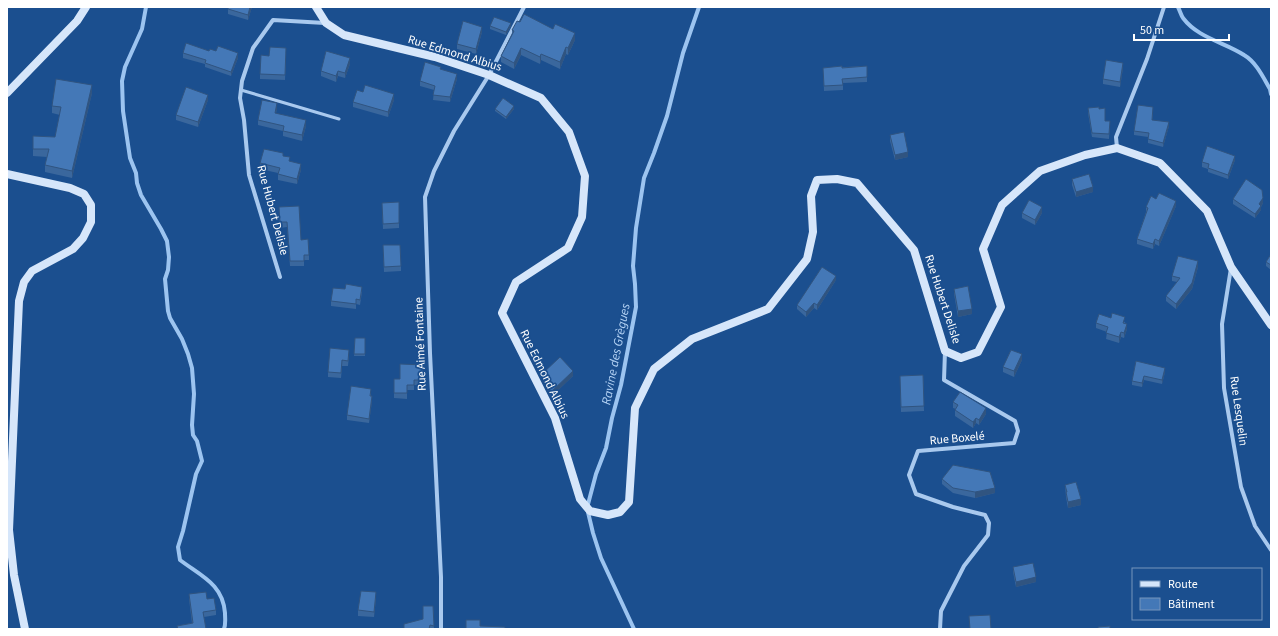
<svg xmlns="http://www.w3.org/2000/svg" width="1278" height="636" font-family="'Source Sans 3',sans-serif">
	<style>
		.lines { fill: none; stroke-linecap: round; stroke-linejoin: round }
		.stream { stroke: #9cc4f0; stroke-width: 4 }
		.lane { stroke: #a9c9ee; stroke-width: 3 }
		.street { stroke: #a9c9ee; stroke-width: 4 }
		.secondary { stroke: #d6e6fa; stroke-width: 8 }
		.wall { fill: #3a679d }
		.shaded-wall { fill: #305480 }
		.building { fill: #4478b7; stroke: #305480 }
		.labels { text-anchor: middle; stroke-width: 3.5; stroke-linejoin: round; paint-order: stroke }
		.street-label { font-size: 12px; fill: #fff; stroke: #1b4f8f }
		.water-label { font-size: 13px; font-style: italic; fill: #b5d3f5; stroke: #1b4f8f }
	</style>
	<rect width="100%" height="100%" fill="#1b4f8f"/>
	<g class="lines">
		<g class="stream">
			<path d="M146,7l-4,22 -17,38 -3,14 1,30 7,47 6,15 1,10 4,12 20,34 6,12 2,16 -1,13 -3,9 3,32 2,7 12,21 6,15 4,14 2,26 -2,31 1,10 4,6 5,20 -6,13 -13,57 -5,16 2,13c21,16 43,24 45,53 0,6 1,11 -1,16"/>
			<path d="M1178,7c2,4 3,8 5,11 15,20 41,24 61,37 12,7 19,22 26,34l1,5"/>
			<path d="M634,629l-33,-71 -8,-25 -6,-25 9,-34 10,-26 6,-30 9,-33 15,-78 -1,-23 -2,-18 3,-38 8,-50 10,-25 13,-37 16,-63 16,-46"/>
		</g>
		<path class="lane" d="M241,90l98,29"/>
		<g class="street">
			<path d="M1117,148l-1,-11 31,-78 17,-52"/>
			<path d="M1231,268l-9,56 2,64 17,99 14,39 16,24"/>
			<path d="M280,277l-31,-102 -5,-55 -4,-22 2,-17 11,-33 20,-28 52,3"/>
			<path d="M441,629v-52l-11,-224 -5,-156 9,-26 20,-40 35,-56 35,-68"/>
			<path d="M940,629l1,-18 23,-45 24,-31 1,-12 -4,-8 -32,-8 -37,-13 -7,-19 9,-24 96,-8 4,-12 -3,-10 -71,-41 1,-29"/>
		</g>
		<g class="secondary">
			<path d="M316,7l10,16 18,12 91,22 54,18 52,23 28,34 16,44 -3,41 -14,31 -52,34 -14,31 53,105 25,81 10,12 18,4 12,-3 9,-10 6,-94 19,-39 38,-30 76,-30 39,-50 6,-27 -2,-36 6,-16 20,-1 20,4 57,67 31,101 16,7 17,-6 23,-45 -18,-58 19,-44 38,-34 45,-16 32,-7 43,15 47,48 24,56 40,58"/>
			<path d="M7,93l70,-72 9,-14"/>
			<path d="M7,174l63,14 14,6 7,11v17l-8,16 -10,11 -41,22 -8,11 -5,19 -10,229 5,45 11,54"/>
		</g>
	</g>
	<g class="wall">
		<path d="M252,7l-4,13 -20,-6v-5z"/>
		<path d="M490,26h21l-5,9 -16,-6z"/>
		<path d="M553,29l22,11 -7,15 -2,-1 -6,15 -19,-9 -1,4 -19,-9 -7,14 -13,-7v-6l11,-23v-3z"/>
		<path d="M482,32l-6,22 -19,-5v-5z"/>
		<path d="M209,51l29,7 -7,18 -26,-9v-3l-22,-6v-5z"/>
		<path d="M286,53l-1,27 -25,-1v-5l9,-18z"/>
		<path d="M350,64l-5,14 -7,-2 -2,6 -15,-6v-5z"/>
		<path d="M867,66v16l-24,1v7l-19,1 -1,-23z"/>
		<path d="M1123,68l-3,19 -17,-3v-5z"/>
		<path d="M441,69l16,10 -7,23 -17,-2 1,-10 -14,-4v-5z"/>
		<path d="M363,92l31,8 -6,17 -35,-10v-5z"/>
		<path d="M92,93l-20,85 -27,-6v-7l2,-8 -14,-1v-20l22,1 5,-22 -8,-2v-7z"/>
		<path d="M208,100l-10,27 -22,-7v-5z"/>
		<path d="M1088,108l11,1 6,12h5l-1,18 -17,-2 -4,-24z"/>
		<path d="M277,109l-1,4 30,13 -4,15 -19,-5v-5l-25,-6v-5z"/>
		<path d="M495,109h19l-8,10 -11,-8z"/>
		<path d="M1153,111l-1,9 17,6 -6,21 -15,-4v-6l-14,-2v-4z"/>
		<path d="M890,135l18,22 -13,3 -5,-19z"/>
		<path d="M283,156l7,6 11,8 -4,14 -19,-4v-7l-18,-4v-6z"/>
		<path d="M1235,160l-7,19 -20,-7v-3l-6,-2v-5z"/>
		<path d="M1072,179l21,13 -17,5 -4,-12z"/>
		<path d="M1233,199l30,4 -2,4v3l-6,8 -22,-14z"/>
		<path d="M399,202v26l-16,1 -1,-26z"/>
		<path d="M1176,206l-17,40 -4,-2 -2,5 -16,-5v-5l9,-27v-5z"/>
		<path d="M279,207l22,33 8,15v5h-5v6h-14l-3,-39 -7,1z"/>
		<path d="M1022,213h20l-7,12 -13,-7z"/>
		<path d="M383,245l18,21v5l-17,1z"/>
		<path d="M1271,254v16l-5,-4v-4z"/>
		<path d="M1198,267l-6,22 -16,20 -10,-8v-5l11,-14 -5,-1v-5z"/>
		<path d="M836,280l-19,30 -3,-2 -8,9 -9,-8v-4z"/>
		<path d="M345,289l17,3 -2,13 -4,-1v5l-25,-3v-5z"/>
		<path d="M954,289l18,25 -14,3 -4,-23z"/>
		<path d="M1111,318l14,4 2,7 -3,9 -3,-1 -2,6 -13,-4 1,-7 -11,-4v-5z"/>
		<path d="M355,338h10v18h-11z"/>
		<path d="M349,355l-1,11h-6l-1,12 -13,-1v-5z"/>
		<path d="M1022,360l-8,17 -11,-5v-5z"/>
		<path d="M1136,361l29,11 -3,12 -18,-4 -2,7 -10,-2v-4z"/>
		<path d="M424,365l-1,20h-9v5h-7v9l-13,-1v-19h6z"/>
		<path d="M542,374l31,2 -22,21 -7,-14v-3l-2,-1z"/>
		<path d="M923,375l1,36 -23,1 -1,-36z"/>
		<path d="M371,393v3l1,5 -3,22 -22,-3v-5z"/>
		<path d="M953,402l33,12 -7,11 -3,-2 -3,5 -18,-12v-6l1,-1 -3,-1z"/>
		<path d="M942,479l53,14 -20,5 -22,-5 -11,-9z"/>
		<path d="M1065,485l16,20 -13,3 -2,-11z"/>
		<path d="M1013,567l23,15 -20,5 -3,-15z"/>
		<path d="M189,594l18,5 9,11v5l-12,2 2,12h-29v-3l15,-3 -3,-24z"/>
		<path d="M376,598l-2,19 -16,-1v-6z"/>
		<path d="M433,606l1,23h-30l19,-10z"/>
	</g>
	<g class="shaded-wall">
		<path d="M250,7h2l-4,13v-5z"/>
		<path d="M511,23v3l-5,9v-3z"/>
		<path d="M482,27v5l-6,22v-5z"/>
		<path d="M575,33v7l-7,15v-7z"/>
		<path d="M566,47v7l-6,15v-7z"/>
		<path d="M521,48v7l-7,14v-6z"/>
		<path d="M238,53v5l-7,18v-4z"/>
		<path d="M541,54v6l-1,4v-7z"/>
		<path d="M350,58v6l-5,14v-5z"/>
		<path d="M1123,63v5l-3,19v-5z"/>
		<path d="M338,71v5l-2,6v-6z"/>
		<path d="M457,74v5l-7,23v-5z"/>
		<path d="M92,85v8l-20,85v-7z"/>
		<path d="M394,94v6l-6,17v-5z"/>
		<path d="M208,95v5l-10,27v-5z"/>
		<path d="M277,103v6l-2,9v-5z"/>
		<path d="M514,106v3l-8,10v-2z"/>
		<path d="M306,120v6l-4,15v-6z"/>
		<path d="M1169,122v4l-6,21v-4z"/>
		<path d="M908,152v5l-13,3v-5z"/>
		<path d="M1235,156v4l-7,19v-4z"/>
		<path d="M301,164v6l-4,14v-5z"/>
		<path d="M1093,187v5l-17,5v-5z"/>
		<path d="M1263,198v5l-2,4v3l-6,8v-4l4,-10z"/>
		<path d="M1176,201v5l-17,40v-5z"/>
		<path d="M1042,207v6l-7,12v-5z"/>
		<path d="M1155,239v5l-2,5v-5z"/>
		<path d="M1198,261v6l-6,22 -16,20v-5z"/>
		<path d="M836,276v4l-19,30v-5z"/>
		<path d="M814,303v5l-8,9v-5z"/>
		<path d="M972,309v5l-14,3v-6z"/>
		<path d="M1127,324v5l-3,9v-5z"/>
		<path d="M1121,332v5l-2,6v-6z"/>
		<path d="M1022,354v6l-8,17v-6z"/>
		<path d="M1165,368v4l-3,12v-4z"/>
		<path d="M573,371v5l-22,21v-5z"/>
		<path d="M1144,376v4l-2,7v-4z"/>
		<path d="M372,396v5l-3,22v-4z"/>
		<path d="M986,408v6l-7,11v-5z"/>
		<path d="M976,418v5l-3,5v-6z"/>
		<path d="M995,488v5l-20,5v-6z"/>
		<path d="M1081,499v6l-13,3v-6z"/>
		<path d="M1036,577v5l-20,5v-5z"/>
		<path d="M376,592v6l-2,19v-5z"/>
	</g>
	<g class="building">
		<path d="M228,7h22l-2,8 -20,-6z"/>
		<path d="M524,14l29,15 2,-5 20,9 -7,15 -2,-1 -6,15 -19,-8 -1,3 -19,-9 -7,15 -13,-7 13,-25 -2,-1 5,-9 3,1z"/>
		<path d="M494,17l17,6 -5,9 -16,-6z"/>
		<path d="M463,21l19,6 -6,22 -19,-5z"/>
		<path d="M186,43l23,8 1,-2 6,2 2,-5 20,7 -7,19 -26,-9 1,-3 -23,-7z"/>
		<path d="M270,47l16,1 -1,27 -25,-1 1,-19 8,1z"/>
		<path d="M326,51l24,7 -5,15 -7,-2 -2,5 -15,-5z"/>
		<path d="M1106,60l17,3 -3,19 -17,-3z"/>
		<path d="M425,62l16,5 -1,2 17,5 -7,23 -17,-2 2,-9 -15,-5z"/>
		<path d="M842,66v2l25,-2v11l-25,2 1,6 -19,1 -1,-18z"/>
		<path d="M56,79l36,6 -20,86 -27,-6 4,-16h-16v-13l22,1 6,-30 -9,-1z"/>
		<path d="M365,85l29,9 -6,18 -35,-10 4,-12 6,2z"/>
		<path d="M186,87l22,8 -10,27 -22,-7z"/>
		<path d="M503,98l11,8 -8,11 -11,-8z"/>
		<path d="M262,100l15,3 -2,10 31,7 -4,15 -19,-4 1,-5 -26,-6z"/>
		<path d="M1138,105l15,2 -1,13 17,2 -6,21 -15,-4 1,-6 -15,-2z"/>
		<path d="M1099,107v2l6,-1v13h5l-1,13 -17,-1 -4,-25z"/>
		<path d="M904,132l4,20 -13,3 -5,-20z"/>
		<path d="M1207,146l28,10 -7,19 -20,-7 1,-4 -7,-2z"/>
		<path d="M264,149l19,4v3l7,1 -1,4 12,3 -4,15 -19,-5 2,-6 -20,-5z"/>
		<path d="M1089,174l4,13 -17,5 -4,-13z"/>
		<path d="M1246,179l16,11 1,8 -4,6 2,2 -6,8 -22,-15z"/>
		<path d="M1159,193l17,8 -17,40 -4,-2 -2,5 -16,-5 11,-31 -2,-1 5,-11 5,3z"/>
		<path d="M1029,200l13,7 -7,13 -13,-7z"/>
		<path d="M399,202v21l-16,1 -1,-21z"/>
		<path d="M299,206l2,34 7,-1 1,16h-5v6h-14l-3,-39h-7l-1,-15z"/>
		<path d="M383,245h17l1,21 -17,1z"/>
		<path d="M1271,254v11l-5,-3z"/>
		<path d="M1178,256l20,5 -6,22 -16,21 -10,-8 14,-18 -8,-2z"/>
		<path d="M822,267l14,9 -19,29 -3,-2 -8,9 -9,-7z"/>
		<path d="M346,284l16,3 -2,13 -4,-1v5l-25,-3 2,-13 12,1z"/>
		<path d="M968,286l4,23 -14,2 -4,-22z"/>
		<path d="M1112,313l13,4 -2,6 4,1 -3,9 -3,-1 -2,5 -13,-4 2,-6 -12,-4 3,-9 12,4z"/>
		<path d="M355,338h10v16h-11z"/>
		<path d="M330,348l19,2 -1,11 -6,-1 -1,13 -13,-1z"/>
		<path d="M1011,350l11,4 -8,17 -11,-4z"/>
		<path d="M560,357l13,14 -22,21 -7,-14 1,-1 -3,-3z"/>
		<path d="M1136,361l29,7 -3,12 -18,-4 -2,7 -10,-2z"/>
		<path d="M400,364l24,1 -1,15h-9v5h-7v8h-13v-14h6z"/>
		<path d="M923,375l1,31 -23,1 -1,-31z"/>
		<path d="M351,386l20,3 -1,7h2l-3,23 -22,-4z"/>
		<path d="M960,392l26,16 -7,12 -3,-2 -3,4 -18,-12 3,-5 -5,-3z"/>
		<path d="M953,465l37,7 5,16 -20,4 -22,-4 -11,-9z"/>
		<path d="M1076,482l5,17 -13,3 -2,-10h1l-2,-7z"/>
		<path d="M1033,563l3,14 -20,5 -3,-15z"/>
		<path d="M361,591l15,1 -2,20 -16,-2z"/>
		<path d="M206,592l1,7 7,-1 2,12 -13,2 3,17h-28l-1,-3 16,-3 -4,-29z"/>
		<path d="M423,606h10l1,20 -4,-1 -1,4h-25v-5l19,-5z"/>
		<path d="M990,615l1,14h-21l-1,-13z"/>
		<path d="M466,620h14v6l25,1v2h-39z"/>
		<path d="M1110,626v3h-12v-2z"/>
	</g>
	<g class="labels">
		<g class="street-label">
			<text transform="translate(455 53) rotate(17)" y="4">Rue Edmond Albius</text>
			<text transform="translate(273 210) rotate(75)" y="4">Rue Hubert Delisle</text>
			<text transform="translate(943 299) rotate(72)" y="4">Rue Hubert Delisle</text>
			<text transform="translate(420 344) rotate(-92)" y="4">Rue Aimé Fontaine</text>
			<text transform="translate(545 374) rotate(64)" y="4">Rue Edmond Albius</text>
			<text transform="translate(1239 411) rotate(82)" y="4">Rue Lesquelin</text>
			<text transform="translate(957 438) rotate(-5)" y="4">Rue Boxelé</text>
		</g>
		<g class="water-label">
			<text transform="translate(615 354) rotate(-79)" y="5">Ravine des Grègues</text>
		</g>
	</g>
	<rect width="1278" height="636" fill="none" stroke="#ffffff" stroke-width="16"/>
	<rect x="1132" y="568" width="130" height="52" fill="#1b4f8f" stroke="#7695bc"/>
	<rect x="1140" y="581" width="20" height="6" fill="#d6e6fa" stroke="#7695bc"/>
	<text x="1168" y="588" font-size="12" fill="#ffffff">Route</text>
	<rect x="1140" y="598" width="20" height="12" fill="#4478b7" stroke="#7695bc"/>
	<text x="1168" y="608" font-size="12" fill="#ffffff">Bâtiment</text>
	<path d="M1134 34v6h95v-6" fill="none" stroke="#ffffff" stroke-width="2"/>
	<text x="1140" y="34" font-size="12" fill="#ffffff" stroke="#1b4f8f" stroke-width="3" paint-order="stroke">50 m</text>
</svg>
